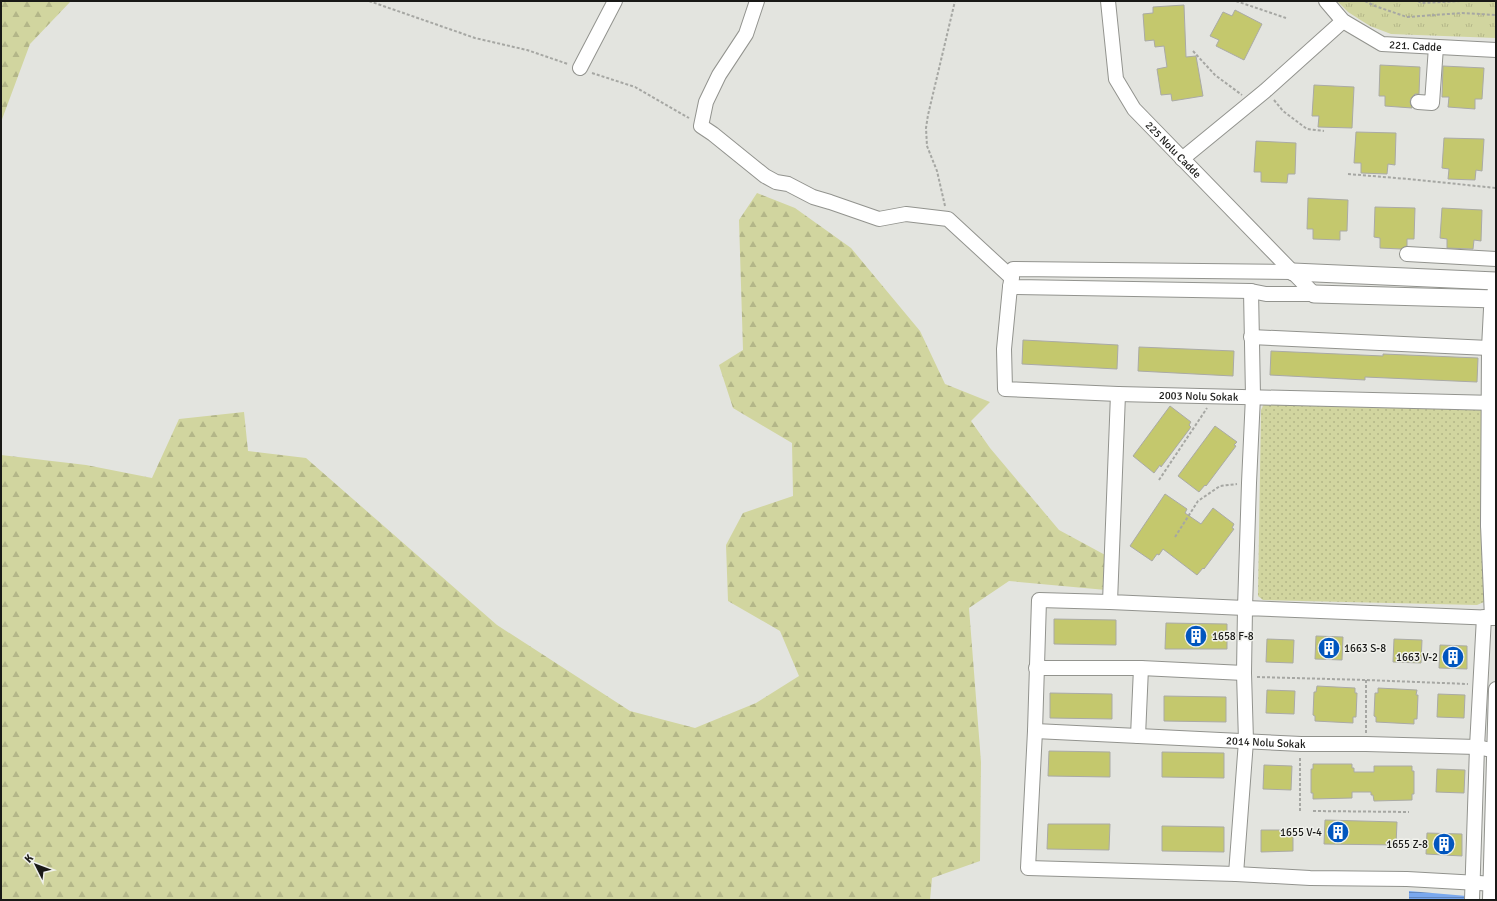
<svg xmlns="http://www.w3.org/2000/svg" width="1497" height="901" font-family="Signika,sans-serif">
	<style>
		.grass { fill: url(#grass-dots) }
		.forest { fill: url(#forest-firs) }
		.park { fill: url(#park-tufts) }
		.water { fill: url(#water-rules) }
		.building { fill: #c4c86d; stroke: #aaaaa6 }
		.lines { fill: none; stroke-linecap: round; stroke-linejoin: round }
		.minor-casing { stroke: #92938e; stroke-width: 16 }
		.tertiary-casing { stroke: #92938e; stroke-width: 19 }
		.path { stroke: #a6a7a3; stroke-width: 2; stroke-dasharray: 3 2; stroke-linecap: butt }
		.minor { stroke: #fff; stroke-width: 14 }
		.tertiary { stroke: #fff; stroke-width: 17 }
		.labels { text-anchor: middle; stroke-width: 3; stroke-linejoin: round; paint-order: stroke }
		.street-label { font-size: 11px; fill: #191917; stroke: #f0f1ec }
		.poi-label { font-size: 11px; fill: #191917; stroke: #f0f1ec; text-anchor: end }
	</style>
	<defs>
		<pattern id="grass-dots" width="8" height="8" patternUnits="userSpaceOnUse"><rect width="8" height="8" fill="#d1d59f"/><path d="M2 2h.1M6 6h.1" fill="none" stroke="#b3b688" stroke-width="1.8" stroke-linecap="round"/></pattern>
		<pattern id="forest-firs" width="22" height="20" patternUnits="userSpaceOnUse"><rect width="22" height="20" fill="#d1d59f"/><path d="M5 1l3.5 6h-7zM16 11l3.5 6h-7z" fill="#b3b688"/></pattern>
		<pattern id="park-tufts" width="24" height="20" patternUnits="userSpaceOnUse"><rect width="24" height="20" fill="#d1d59f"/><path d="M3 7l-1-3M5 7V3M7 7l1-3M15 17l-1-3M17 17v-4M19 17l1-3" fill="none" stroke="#b3b688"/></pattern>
		<pattern id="water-rules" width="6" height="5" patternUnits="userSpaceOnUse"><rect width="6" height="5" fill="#7aa8ee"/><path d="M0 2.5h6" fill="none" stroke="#6388c0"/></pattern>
	</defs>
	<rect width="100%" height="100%" fill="#e3e4df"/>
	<path class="grass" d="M1264,404l218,4 2,194 -7,3 -214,-5 -5,-4 3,-186z"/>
	<g class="forest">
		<path d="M1,1h70l-41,43 -29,78z"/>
		<path d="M757,193l38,15 56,40 69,83 25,53 45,18 -19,19 19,27 69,82 48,26 -1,34 -97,-9 -40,27 12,154 -1,99 -48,17 -2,22h-929v-445l85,10 66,13 27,-59 65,-7 4,39 58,7 191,167 133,86 65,17 61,-25 43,-27 -19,-45 -52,-30 -2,-56 17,-32 50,-17 -1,-53 -59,-35 -14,-43 24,-15 -4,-130z"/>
	</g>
	<path class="park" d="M1337,1h159v37l-105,-4 -21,-8 -22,-14z"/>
	<path class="water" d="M1409,891l58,5v4h-58z"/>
	<g class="building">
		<path d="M1184,5l2,52 10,-1 7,40 -31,5 -1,-7 -10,1 -4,-26 10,-2 -3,-21 -9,1 -1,-7 -9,1 -2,-27 10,-1v-6z"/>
		<path d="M1235,10l27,14 -18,36 -28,-14 3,-6 -9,-4 13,-24 9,4z"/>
		<path d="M1380,65l40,2 -1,27h-4l-4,4 -1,4 2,6 -27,-2v-10h-6z"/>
		<path d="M1443,66l41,2 -2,31h-7v10l-27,-2 1,-10h-7z"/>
		<path d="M1314,85l40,2 -2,41 -34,-1 1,-11h-7z"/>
		<path d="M1356,132l40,1 -1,32 -7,-1 -1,10 -26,-1v-10h-7z"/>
		<path d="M1444,138l40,1 -2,32 -6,-1 -1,10 -27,-1 1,-10 -7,-1z"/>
		<path d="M1256,141l40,2 -1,31h-7l-1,9 -26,-1v-10h-7z"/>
		<path d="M1308,198l40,2 -1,31h-7v9l-27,-1v-10h-6z"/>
		<path d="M1375,207l40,1 -1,31h-7v7l-6,3 -21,-1v-10l-6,-1z"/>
		<path d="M1442,208l40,2 -1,31 -7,-1 -1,9 -26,-1v-9l-7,-1z"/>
		<path d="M1023,340l95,5 -1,24 -95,-5z"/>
		<path d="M1139,347l95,4 -1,25 -95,-5z"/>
		<path d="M1271,351l112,5v-2l95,4 -1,24 -112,-5v3l-95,-5z"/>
		<path d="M1170,406l21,16 -2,3 2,2 -30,40 -1,-2 -6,8 -21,-17z"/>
		<path d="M1215,426l22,16 -3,3 2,1 -30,40 -1,-1 -6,7 -21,-16z"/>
		<path d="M1165,494l22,15 -2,4 16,11 12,-16 21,16 -2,4 2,1 -30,40 -1,-1 -6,7 -34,-26 -4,6 -2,-1 -5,7 -22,-15z"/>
		<path d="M1054,619l62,1v25l-62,-1z"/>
		<path d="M1166,623l61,1v25h-62z"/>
		<path d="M1316,636l27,1 -1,23 -27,-1z"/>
		<path d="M1267,639l27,1 -1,23 -27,-1z"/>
		<path d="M1394,639l28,1 -1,23 -28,-1z"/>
		<path d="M1440,645l27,1v23l-28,-1z"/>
		<path d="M1317,686l38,2v5h2l-1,24h-3v6l-38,-2v-5l-2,-1 1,-23h2z"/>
		<path d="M1378,688l39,2 -1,5h2l-1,24h-3v5l-38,-2v-5l-2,-1 1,-23h3z"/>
		<path d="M1267,690l28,1 -1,23 -28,-1z"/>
		<path d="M1050,693l62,1v25l-62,-1z"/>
		<path d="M1438,694l27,1 -1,23 -27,-1z"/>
		<path d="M1164,696l62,1v25l-62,-1z"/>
		<path d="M1049,751l61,1v25l-62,-1z"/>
		<path d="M1162,752l62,1v25l-62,-1z"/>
		<path d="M1313,764h39v4h2v4h20v-6h38v5h2v23h-2v6l-38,1 -1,-6h-2v-3h-19v6l-39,1v-6h-2v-24h2z"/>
		<path d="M1264,765l28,1 -1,24 -28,-1z"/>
		<path d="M1437,769l28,1 -1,23 -28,-1z"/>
		<path d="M1325,820l72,2 -1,23 -72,-1z"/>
		<path d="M1048,824h62l-1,26 -62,-1z"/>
		<path d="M1162,826l62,1v25l-62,-1z"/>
		<path d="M1261,830h32v21l-32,1z"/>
		<path d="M1427,833l35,1v22l-36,-2z"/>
	</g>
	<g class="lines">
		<g class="minor-casing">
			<g id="minor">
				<path d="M757,1l-11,33 -27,41 -13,27 -5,24 12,8 52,42 11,6 12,2 25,13 17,5 49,17 27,-5 42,5 64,59"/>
				<path id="s1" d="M1108,1l8,78 18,30 180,185"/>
				<path id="s2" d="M1326,1l17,20 39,23 114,6"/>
				<path d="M580,68l35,-67"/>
				<path d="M1418,102l14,1 4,-56"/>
				<path d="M1182,159l83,-68 78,-70"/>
				<path d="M1407,254l89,5"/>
				<path d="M1293,272l-280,-3 -3,18 241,4 15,3h48"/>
				<path id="s3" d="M1010,287l-6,62 1,40 113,5 378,9"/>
				<path d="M1495,289l-4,20 -2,39 -1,177 8,-4"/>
				<path d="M1251,337l238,11"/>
				<path d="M1118,394l-8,208 135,6 4,-125 4,-87 -2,-105"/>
				<path d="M1488,525l4,93"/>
				<path d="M1110,602l-71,-2 -4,131 -7,137 208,6 74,4 97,1 89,5"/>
				<path d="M1036,668h105l103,5"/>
				<path id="s4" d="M1035,731l266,13h65l111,3 19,4"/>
				<path d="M1138,736l3,-68"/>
				<path d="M1236,874l10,-133 -2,-68 1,-65 251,10"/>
				<path d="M1472,900l5,-153 7,-130"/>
				<path d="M1490,900l6,-211"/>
			</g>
		</g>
		<g class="tertiary-casing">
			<g id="tertiary">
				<path d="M1293,272l203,9"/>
				<path d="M1314,294l182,5"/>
			</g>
		</g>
		<g class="path">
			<path d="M369,1l106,37 52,12 41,14"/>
			<path d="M1236,1l50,17"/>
			<path d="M1365,1l10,5 32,11 55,-4 34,2"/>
			<path d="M1418,1l4,2 41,-2"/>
			<path d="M1193,51l22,24 27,20"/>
			<path d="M592,73l43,14 54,31"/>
			<path d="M1274,100l9,11 24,18 17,2"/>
			<path d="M1348,174l60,5 88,9"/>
			<path d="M945,206l-8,-35 -10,-25 -1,-18 2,-13 27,-114"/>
			<path d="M1159,480l48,-72"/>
			<path d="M1175,537l23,-36 22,-15 17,-2"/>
			<path d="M1257,677l109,3 102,4"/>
			<path d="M1366,733v-53"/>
			<path d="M1300,811v-54"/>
			<path d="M1313,811l96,1"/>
		</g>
		<use href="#minor" class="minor"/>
		<use href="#tertiary" class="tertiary"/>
	</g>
	<defs>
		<g id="building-disc" transform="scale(1.15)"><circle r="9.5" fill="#0156bf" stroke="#f0f1ec"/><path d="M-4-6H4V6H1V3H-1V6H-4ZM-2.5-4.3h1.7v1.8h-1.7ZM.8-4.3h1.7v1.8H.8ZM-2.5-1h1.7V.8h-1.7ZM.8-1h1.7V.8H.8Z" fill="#fff"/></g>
	</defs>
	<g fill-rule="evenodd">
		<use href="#building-disc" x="1196" y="636"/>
		<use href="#building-disc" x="1329" y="648"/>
		<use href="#building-disc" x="1453" y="657"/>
		<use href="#building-disc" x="1338" y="832"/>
		<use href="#building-disc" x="1444" y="844"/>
	</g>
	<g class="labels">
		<g class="street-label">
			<text dy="4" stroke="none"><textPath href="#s2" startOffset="105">221. Cadde</textPath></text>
			<text dy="4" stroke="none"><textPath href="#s1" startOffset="170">225 Nolu Cadde</textPath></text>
			<text dy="4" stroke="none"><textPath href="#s3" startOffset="296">2003 Nolu Sokak</textPath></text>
			<text dy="4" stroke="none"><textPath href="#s4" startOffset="231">2014 Nolu Sokak</textPath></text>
		</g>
		<g class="poi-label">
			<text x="1212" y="640" text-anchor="start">1658 F-8</text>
			<text x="1344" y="652" text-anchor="start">1663 S-8</text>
			<text x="1438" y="661">1663 V-2</text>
			<text x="1322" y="836">1655 V-4</text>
			<text x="1428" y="848">1655 Z-8</text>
		</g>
	</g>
	<rect width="1497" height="901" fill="none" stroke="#191917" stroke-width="4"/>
	<g transform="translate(36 865) rotate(312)" stroke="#f0f1ec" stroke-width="3" paint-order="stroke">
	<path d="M0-3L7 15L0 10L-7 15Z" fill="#191917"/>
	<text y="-6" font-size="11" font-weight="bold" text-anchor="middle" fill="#191917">K</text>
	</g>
</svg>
